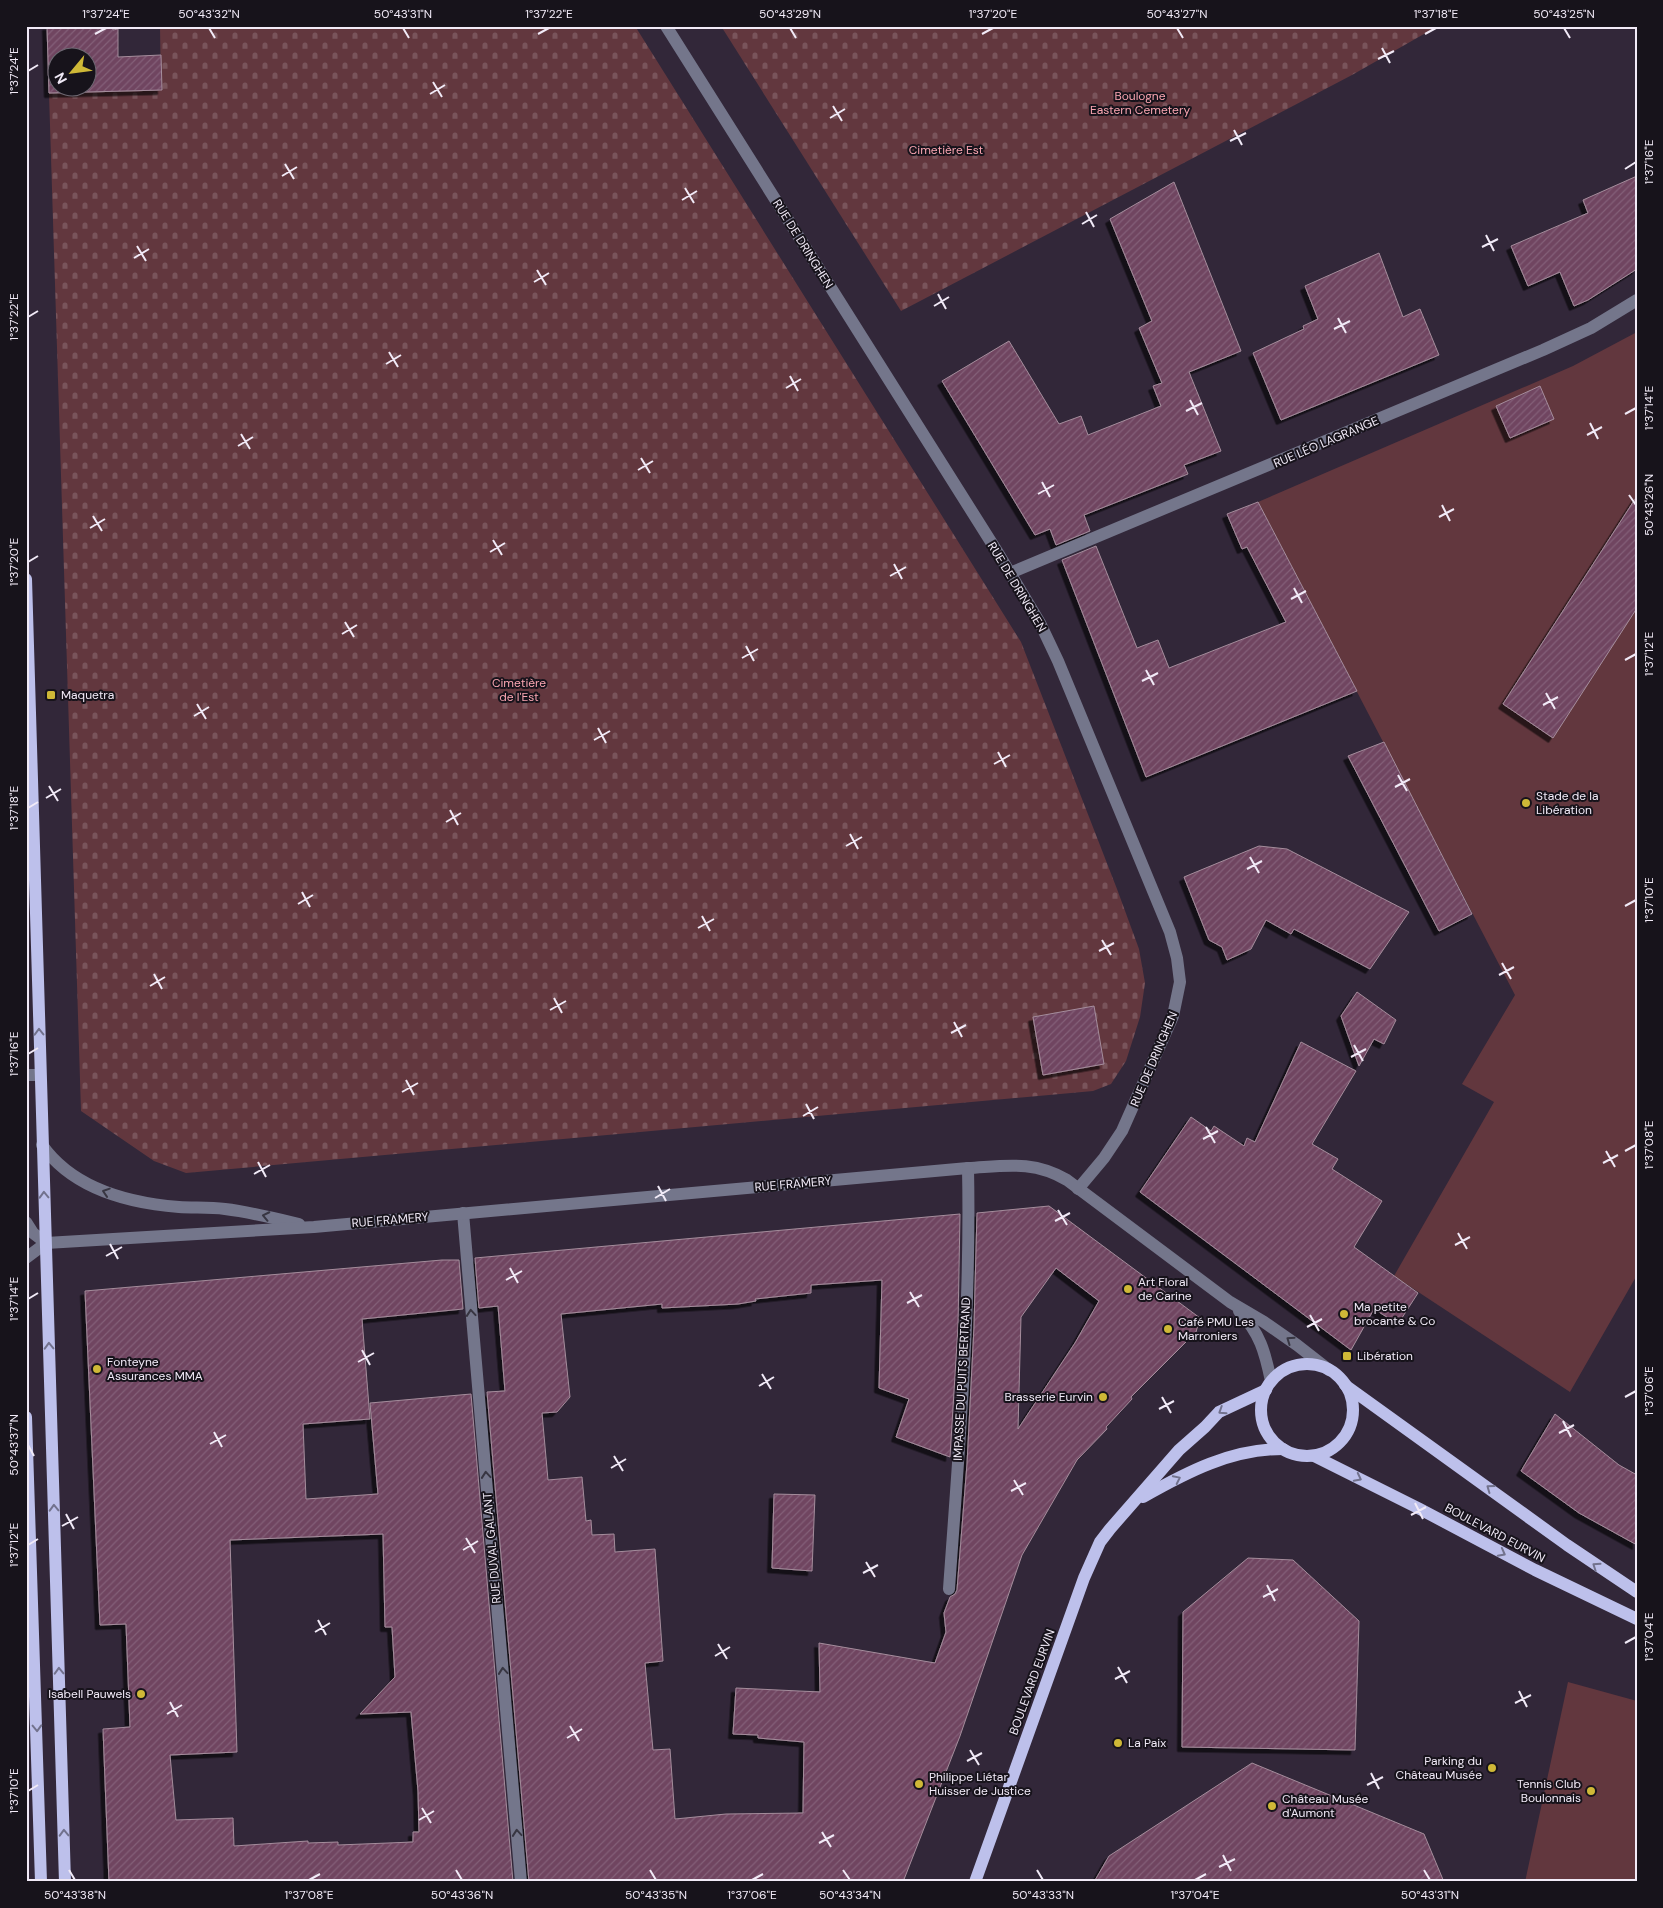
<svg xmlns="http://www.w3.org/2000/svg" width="1663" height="1908" font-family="'DM Sans',sans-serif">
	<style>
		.cemetery { fill: url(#cemetery-stones) }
		.pitch { fill: #62373e }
		.building { fill: url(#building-hatch); stroke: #a58d9c; fill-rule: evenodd; filter: url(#shadow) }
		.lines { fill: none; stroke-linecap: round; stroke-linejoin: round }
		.minor { stroke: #74768b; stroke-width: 12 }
		.major { stroke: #bdc0eb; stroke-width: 12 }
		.oneway { stroke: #72728d }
		.oneway2 { stroke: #383642 }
		.ticks { fill: none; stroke: #f1eaf7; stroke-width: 2 }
		.poi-dot { fill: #cfb837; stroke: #17131b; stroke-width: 2 }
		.labels { text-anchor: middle; stroke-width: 4; stroke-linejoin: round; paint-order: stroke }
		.park-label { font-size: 12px; fill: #f9a5b1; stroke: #17131b }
		.street-label { font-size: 12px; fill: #f1eaf7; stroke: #17131b }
		.poi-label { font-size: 12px; fill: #f1eaf7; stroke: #17131b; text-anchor: start }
		.neatline { fill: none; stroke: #f1eaf7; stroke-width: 2 }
		.ticks-label { font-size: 12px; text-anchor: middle; fill: #f1eaf7 }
	</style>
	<defs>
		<pattern id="cemetery-stones" width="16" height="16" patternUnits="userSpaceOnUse" patternTransform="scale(1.25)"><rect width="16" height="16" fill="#62373e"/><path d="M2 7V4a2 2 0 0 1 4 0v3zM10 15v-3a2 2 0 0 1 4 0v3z" fill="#79545b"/></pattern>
		<pattern id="building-hatch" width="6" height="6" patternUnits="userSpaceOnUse" patternTransform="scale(1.25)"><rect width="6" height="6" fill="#6f4561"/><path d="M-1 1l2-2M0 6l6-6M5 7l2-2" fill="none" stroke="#846078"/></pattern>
		<filter id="shadow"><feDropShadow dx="-4.5" dy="4.5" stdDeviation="0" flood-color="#0009"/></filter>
	</defs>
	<rect width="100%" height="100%" fill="#322739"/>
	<g class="cemetery">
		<path d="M160,26h475l386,616 96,247 22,60 6,34 -5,34 -14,44 -15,23 -18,7 -907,82 -32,-12 -73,-50 -32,-1018 112,-3z"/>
		<path d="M721,26h717l-86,49 -451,236z"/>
	</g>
	<g class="pitch">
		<path d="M1637,332v943l-67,117 -176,-116 100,-174 -32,-18 53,-89 -257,-493 315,-136z"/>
		<path d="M1568,1682l69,19v181h-112z"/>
	</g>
	<g class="building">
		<path d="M47,26h66v4l5,-1v28l43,-2 1,35 -113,3zM58,58h30v30h-30z"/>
		<path d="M1637,176v93l-49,31 -14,6 -14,-34 -32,14 -17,-40 77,-33 -5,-13z"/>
		<path d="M1174,182l67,169 -52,21 32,79 -37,14 4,9 -104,41 6,16 -34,14 -6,-16 -15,6 -93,-154 67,-40 50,83 22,-8 7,19 73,-29 -8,-20 9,-3 -23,-55 13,-7 -42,-102z"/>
		<path d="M1379,253l24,64 17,-8 19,46 -158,65 -28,-67 51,-24 -1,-3 15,-7 -13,-33z"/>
		<path d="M1540,386l14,33 -44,19 -14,-32z"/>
		<path d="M1637,496v112l-84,130 -50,-34z"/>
		<path d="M1258,502l99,189 -211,86 -84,-217 34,-14 41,102 21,-8 11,28 117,-46 -39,-75 -5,2 -15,-35z"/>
		<path d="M1384,742l88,172 -33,17 -91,-175z"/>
		<path d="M1259,846l28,3 122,63 -39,57 -76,-40 -3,5 -25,-14 -15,29 -24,11 -5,-13 -13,-7 -25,-63z"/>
		<path d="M1357,992l39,28 -12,24 -10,-5 -15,27 -18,-50z"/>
		<path d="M1094,1006l10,58 -61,11 -10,-58z"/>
		<path d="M1301,1042l55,29 -44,73 26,15 -6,10 50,32 -28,46 64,46 -20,31 -24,-15 -23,41 -211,-158 51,-75 20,14 3,-5 30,20 3,-8 8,4z"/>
		<path d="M1049,1206l151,112 -4,14 -65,65 1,2 -26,28 1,2 -30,31 -55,95 -62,181 -57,146h-374l-42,-490 18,-1 -7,-85 -19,2 -4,-50 485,-44 -2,112 -8,131 -54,-20 13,-38 -30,-11 3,-108 -71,5v8l-56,6 1,2 -18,3 -76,4v-4l-101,10 9,83 -13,15 -15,1 6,67 34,-3 4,44 5,-1 1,15 22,-1 1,18 40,-3 8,112 -18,2 8,87 17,-1 5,70 51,-5 77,-1 1,-71 -46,-4v-3l-25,-1 3,-46 84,4 -1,-49 116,20 11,-31 -2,-19 6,-16 5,-3 2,-4 10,-126 7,-137 3,-114zM1056,1268l43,33 -24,42 -57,86 3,-112z"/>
		<path d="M442,1260h17l4,49 -101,10 8,100 -67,5 3,75 72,-5 -8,-91 101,-9 42,488h-404l-6,-153 27,-2 -4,-103 -26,1 -15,-334zM383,1534l2,93h7l3,50 -35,37 51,-2 7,79 1,41h-6v10l-75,3v-3l-30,1v-2l-74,5 -1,-28 -57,2 -6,-65 67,-3 -7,-212z"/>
		<path d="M1555,1414l64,51 18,10v70l-58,-32 -58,-42z"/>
		<path d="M774,1494l41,1 -3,76 -40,-3z"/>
		<path d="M1248,1558l45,2 66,61 -4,129 -173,-3 1,-135z"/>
		<path d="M1252,1763l172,71 20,48h-350l15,-26z"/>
	</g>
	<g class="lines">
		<g class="minor">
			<path d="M666,26l332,527 42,70 18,38 112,271 7,26 3,24 -7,34 -51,115 -18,27 -26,31"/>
			<path d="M1010,573l533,-223 48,-22 46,-28"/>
			<path d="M26,1075h14"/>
			<path d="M42,1145c31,44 85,58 137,62 15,1 30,0 46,2 25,3 49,9 74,15"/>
			<path d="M463,1213l58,669"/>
			<path d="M26,1222l7,11 13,10"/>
			<path d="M26,1258l20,-15 268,-16 654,-59c37,-2 65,-8 99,12l163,122 34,20 33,23 32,25"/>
			<path d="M1239,1311c21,22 26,41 32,70"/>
			<path d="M949,1589c10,-140 22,-280 19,-421"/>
		</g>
		<g class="major">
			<path d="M26,579l39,1303"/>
			<circle cx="1307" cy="1410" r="46"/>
			<path d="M1345,1385l222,160 70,47"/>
			<path d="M26,1417l15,465"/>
			<path d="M1314,1456l104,52 117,62 102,49"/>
			<path d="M1143,1497c44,-25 88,-48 140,-48"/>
			<path d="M975,1882l109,-304 16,-36 10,-13 69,-79 26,-23 14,-15 47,-22"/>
		</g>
	</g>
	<defs><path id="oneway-chevron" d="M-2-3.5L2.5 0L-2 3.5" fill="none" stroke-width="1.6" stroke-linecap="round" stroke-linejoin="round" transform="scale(1.25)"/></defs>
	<g class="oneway">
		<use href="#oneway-chevron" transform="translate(39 1032) rotate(-91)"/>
		<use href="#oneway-chevron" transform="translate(44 1195) rotate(-92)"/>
		<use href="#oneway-chevron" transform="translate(49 1346) rotate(-92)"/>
		<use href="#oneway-chevron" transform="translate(1222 1411) rotate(147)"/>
		<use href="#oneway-chevron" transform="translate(1358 1478) rotate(27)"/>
		<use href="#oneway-chevron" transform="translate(1177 1479) rotate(-26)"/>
		<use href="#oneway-chevron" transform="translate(1490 1488) rotate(-144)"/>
		<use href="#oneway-chevron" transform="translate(54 1508) rotate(-92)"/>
		<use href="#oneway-chevron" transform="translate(1502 1553) rotate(28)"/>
		<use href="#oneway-chevron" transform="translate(1596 1566) rotate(-146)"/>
		<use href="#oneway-chevron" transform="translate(59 1671) rotate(-92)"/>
		<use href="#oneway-chevron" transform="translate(37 1728) rotate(88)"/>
		<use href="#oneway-chevron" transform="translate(64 1833) rotate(-92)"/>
	</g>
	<g class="oneway2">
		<use href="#oneway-chevron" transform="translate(106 1192) rotate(-162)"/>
		<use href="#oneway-chevron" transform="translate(266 1216) rotate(-168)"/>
		<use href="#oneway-chevron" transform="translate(471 1313) rotate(-95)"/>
		<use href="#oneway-chevron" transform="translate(1290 1340) rotate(-145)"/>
		<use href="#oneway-chevron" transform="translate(486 1475) rotate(-95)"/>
		<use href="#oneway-chevron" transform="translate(503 1671) rotate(-95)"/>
		<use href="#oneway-chevron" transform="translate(517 1833) rotate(-95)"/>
	</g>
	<path class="ticks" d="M209,28l6,10M403,28l6,10M790,28l6,10M1177,28l6,10M1564,28l6,10M95,34l11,-6M538,34l11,-6M982,34l11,-6M1425,34l11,-6M1382,48l8,15M1378,59l16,-8M28,71l10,-6M433,82l9,15M430,94l15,-9M833,106l9,15M830,118l15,-9M1234,130l8,15M1230,141l16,-8M285,164l9,15M1625,169l11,-7M282,176l15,-9M685,188l9,15M682,200l15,-9M1086,212l8,15M1082,224l15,-9M1486,235l8,16M137,246l9,15M1482,247l16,-8M134,258l15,-9M537,270l9,15M534,282l15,-9M938,294l8,15M934,306l15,-9M28,317l10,-6M1338,318l8,15M1334,329l16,-8M389,352l9,15M386,364l15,-9M790,376l8,15M786,388l15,-9M1190,400l8,15M1186,411l16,-8M1625,414l11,-6M1590,423l8,16M241,434l9,15M1587,435l15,-8M238,446l15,-9M641,458l9,15M638,470l15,-9M1042,482l8,15M1038,494l16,-9M1629,495l7,10M1442,505l8,16M93,516l9,15M1439,517l15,-8M90,528l15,-9M493,540l9,15M490,552l15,-9M28,562l10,-6M894,564l8,15M890,576l16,-9M1294,588l8,15M1291,599l15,-8M345,622l9,15M342,634l15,-9M746,646l8,15M742,658l16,-9M1625,660l11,-6M1146,670l8,15M1142,681l16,-8M1546,693l9,16M197,704l9,15M1543,705l15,-8M194,716l15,-9M598,728l8,15M594,740l16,-9M998,752l8,15M994,764l16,-9M1398,775l9,16M49,786l9,15M1395,787l15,-8M46,798l15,-9M28,808l10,-6M450,810l8,15M446,822l15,-9M850,834l8,15M846,846l16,-9M1250,857l9,16M1247,869l15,-8M302,892l8,15M298,904l15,-9M1625,906l11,-6M702,916l8,15M698,928l16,-9M1102,940l9,15M1099,951l15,-8M1502,963l9,16M154,974l8,15M1499,975l15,-8M150,986l15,-9M554,998l8,15M550,1010l16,-9M954,1022l8,15M951,1033l15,-8M1354,1045l9,16M28,1054l10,-6M1351,1057l15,-8M406,1080l8,15M402,1092l16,-9M806,1104l8,15M803,1116l15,-9M1206,1127l9,16M1203,1139l15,-8M1606,1151l9,16M1625,1151l11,-6M258,1162l8,15M1603,1163l15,-8M254,1174l16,-9M658,1186l8,15M655,1198l15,-9M1058,1210l9,15M1055,1221l15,-8M1458,1233l9,16M110,1244l8,15M1455,1245l15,-8M106,1256l16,-9M510,1268l8,15M506,1280l16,-9M910,1292l9,15M28,1299l10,-6M907,1303l15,-8M1310,1315l9,16M1307,1327l15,-8M362,1350l8,15M358,1362l16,-9M762,1374l9,15M759,1386l15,-9M1162,1397l9,16M1625,1397l11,-6M1159,1409l15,-8M1563,1421l8,16M214,1432l8,15M1559,1433l15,-8M210,1444l16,-9M28,1445l6,11M614,1456l9,15M611,1468l15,-9M1014,1480l9,15M1011,1491l15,-8M1415,1503l8,16M66,1514l8,15M1411,1515l15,-8M62,1526l16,-9M466,1538l9,15M28,1545l10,-6M463,1550l15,-9M866,1562l9,15M863,1573l15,-8M1267,1585l8,16M1263,1597l15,-8M318,1620l8,15M315,1632l15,-9M1625,1643l11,-6M718,1644l9,15M715,1656l15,-9M1118,1667l9,16M1115,1679l15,-8M1519,1691l8,16M170,1702l8,15M1515,1703l16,-8M167,1714l15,-9M570,1726l9,15M567,1738l15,-9M970,1750l9,15M967,1761l15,-8M1371,1773l8,16M1367,1785l16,-8M28,1791l10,-6M422,1808l9,15M419,1820l15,-9M822,1832l9,15M819,1843l15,-8M1223,1855l8,16M1219,1867l16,-8M69,1870l6,10M456,1870l6,10M650,1870l6,10M843,1870l7,10M1037,1870l6,10M1424,1870l6,10M309,1880l11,-6M752,1880l11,-6M1195,1880l11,-6"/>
	<g class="poi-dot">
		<rect x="46" y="690" width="10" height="10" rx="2.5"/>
		<circle cx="1526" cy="803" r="5"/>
		<circle cx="1128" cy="1289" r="5"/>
		<circle cx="1344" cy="1314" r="5"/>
		<circle cx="1168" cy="1329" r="5"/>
		<rect x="1342" y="1351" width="10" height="10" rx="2.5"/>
		<circle cx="97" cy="1369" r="5"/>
		<circle cx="1103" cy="1397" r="5"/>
		<circle cx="141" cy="1694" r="5"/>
		<circle cx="1118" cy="1743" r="5"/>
		<circle cx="1492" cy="1768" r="5"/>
		<circle cx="919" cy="1784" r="5"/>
		<circle cx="1591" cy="1791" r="5"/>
		<circle cx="1272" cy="1806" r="5"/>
	</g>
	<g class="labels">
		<g class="park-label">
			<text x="1140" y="100">Boulogne<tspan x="1140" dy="14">Eastern Cemetery</tspan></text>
			<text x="946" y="154">Cimetière Est</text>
			<text x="519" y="687">Cimetière<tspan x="519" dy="14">de l'Est</tspan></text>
		</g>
		<g class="street-label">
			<text transform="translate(803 244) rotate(58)" y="4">RUE DE DRINGHEN</text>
			<text transform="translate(1326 442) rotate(-23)" y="4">RUE LÉO LAGRANGE</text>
			<text transform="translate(1017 587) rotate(59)" y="4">RUE DE DRINGHEN</text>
			<text transform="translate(1154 1059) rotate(-67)" y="4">RUE DE DRINGHEN</text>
			<text transform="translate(793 1184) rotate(-5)" y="4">RUE FRAMERY</text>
			<text transform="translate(390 1220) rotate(-5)" y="4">RUE FRAMERY</text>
			<text transform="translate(962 1379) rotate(-87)" y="4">IMPASSE DU PUITS BERTRAND</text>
			<text transform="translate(1495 1533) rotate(28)" y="4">BOULEVARD EURVIN</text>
			<text transform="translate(492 1548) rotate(-95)" y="4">RUE DUVAL GALANT</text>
			<text transform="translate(1032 1682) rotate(-70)" y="4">BOULEVARD EURVIN</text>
		</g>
		<g class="poi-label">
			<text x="61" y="699">Maquetra</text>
			<text x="1536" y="800">Stade de la<tspan x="1536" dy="14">Libération</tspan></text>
			<text x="1138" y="1286">Art Floral<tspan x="1138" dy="14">de Carine</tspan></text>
			<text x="1354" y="1311">Ma petite<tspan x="1354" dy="14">brocante &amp; Co</tspan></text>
			<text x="1178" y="1326">Café PMU Les<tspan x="1178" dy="14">Marroniers</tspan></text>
			<text x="1357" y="1360">Libération</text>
			<text x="107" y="1366">Fonteyne<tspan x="107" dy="14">Assurances MMA</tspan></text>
			<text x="1093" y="1401" text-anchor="end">Brasserie Eurvin</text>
			<text x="131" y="1698" text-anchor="end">Isabell Pauwels</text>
			<text x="1128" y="1747">La Paix</text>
			<text x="1482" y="1765" text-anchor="end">Parking du<tspan x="1482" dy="14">Château Musée</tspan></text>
			<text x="929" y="1781">Philippe Liétar<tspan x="929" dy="14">Huisser de Justice</tspan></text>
			<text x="1581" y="1788" text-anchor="end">Tennis Club<tspan x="1581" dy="14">Boulonnais</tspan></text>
			<text x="1282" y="1803">Château Musée<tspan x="1282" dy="14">d'Aumont</tspan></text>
		</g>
	</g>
	<rect width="1663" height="1908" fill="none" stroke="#17131b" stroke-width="55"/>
	<g transform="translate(72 72) rotate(241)"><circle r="24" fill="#17131b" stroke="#6e6973"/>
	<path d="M0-4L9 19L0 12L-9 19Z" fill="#cfb837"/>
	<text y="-8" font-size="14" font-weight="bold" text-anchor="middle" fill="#f1eaf7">N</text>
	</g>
	<rect x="28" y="28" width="1608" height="1852" class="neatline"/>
	<g class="ticks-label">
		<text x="106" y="18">1°37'24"E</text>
		<text x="209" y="18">50°43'32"N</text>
		<text x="403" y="18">50°43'31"N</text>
		<text x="549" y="18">1°37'22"E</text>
		<text x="790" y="18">50°43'29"N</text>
		<text x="993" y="18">1°37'20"E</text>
		<text x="1177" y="18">50°43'27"N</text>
		<text x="1436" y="18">1°37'18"E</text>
		<text x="1564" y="18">50°43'25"N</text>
		<text transform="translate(14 71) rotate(-90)" y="4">1°37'24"E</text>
		<text transform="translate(1649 162) rotate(-90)" y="4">1°37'16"E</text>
		<text transform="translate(14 317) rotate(-90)" y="4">1°37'22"E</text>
		<text transform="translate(1649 408) rotate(-90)" y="4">1°37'14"E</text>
		<text transform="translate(1649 505) rotate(-90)" y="4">50°43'26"N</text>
		<text transform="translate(14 562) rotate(-90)" y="4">1°37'20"E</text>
		<text transform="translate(1649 654) rotate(-90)" y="4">1°37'12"E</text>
		<text transform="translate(14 808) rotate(-90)" y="4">1°37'18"E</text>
		<text transform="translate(1649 900) rotate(-90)" y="4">1°37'10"E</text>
		<text transform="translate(14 1054) rotate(-90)" y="4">1°37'16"E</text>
		<text transform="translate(1649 1145) rotate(-90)" y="4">1°37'08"E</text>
		<text transform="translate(14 1299) rotate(-90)" y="4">1°37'14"E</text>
		<text transform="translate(1649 1391) rotate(-90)" y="4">1°37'06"E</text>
		<text transform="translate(14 1445) rotate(-90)" y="4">50°43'37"N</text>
		<text transform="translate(14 1545) rotate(-90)" y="4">1°37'12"E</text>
		<text transform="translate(1649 1637) rotate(-90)" y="4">1°37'04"E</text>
		<text transform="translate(14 1791) rotate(-90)" y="4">1°37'10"E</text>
		<text x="75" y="1899">50°43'38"N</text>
		<text x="309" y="1899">1°37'08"E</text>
		<text x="462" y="1899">50°43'36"N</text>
		<text x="656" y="1899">50°43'35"N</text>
		<text x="752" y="1899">1°37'06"E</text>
		<text x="850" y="1899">50°43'34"N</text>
		<text x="1043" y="1899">50°43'33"N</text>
		<text x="1195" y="1899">1°37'04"E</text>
		<text x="1430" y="1899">50°43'31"N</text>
	</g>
</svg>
